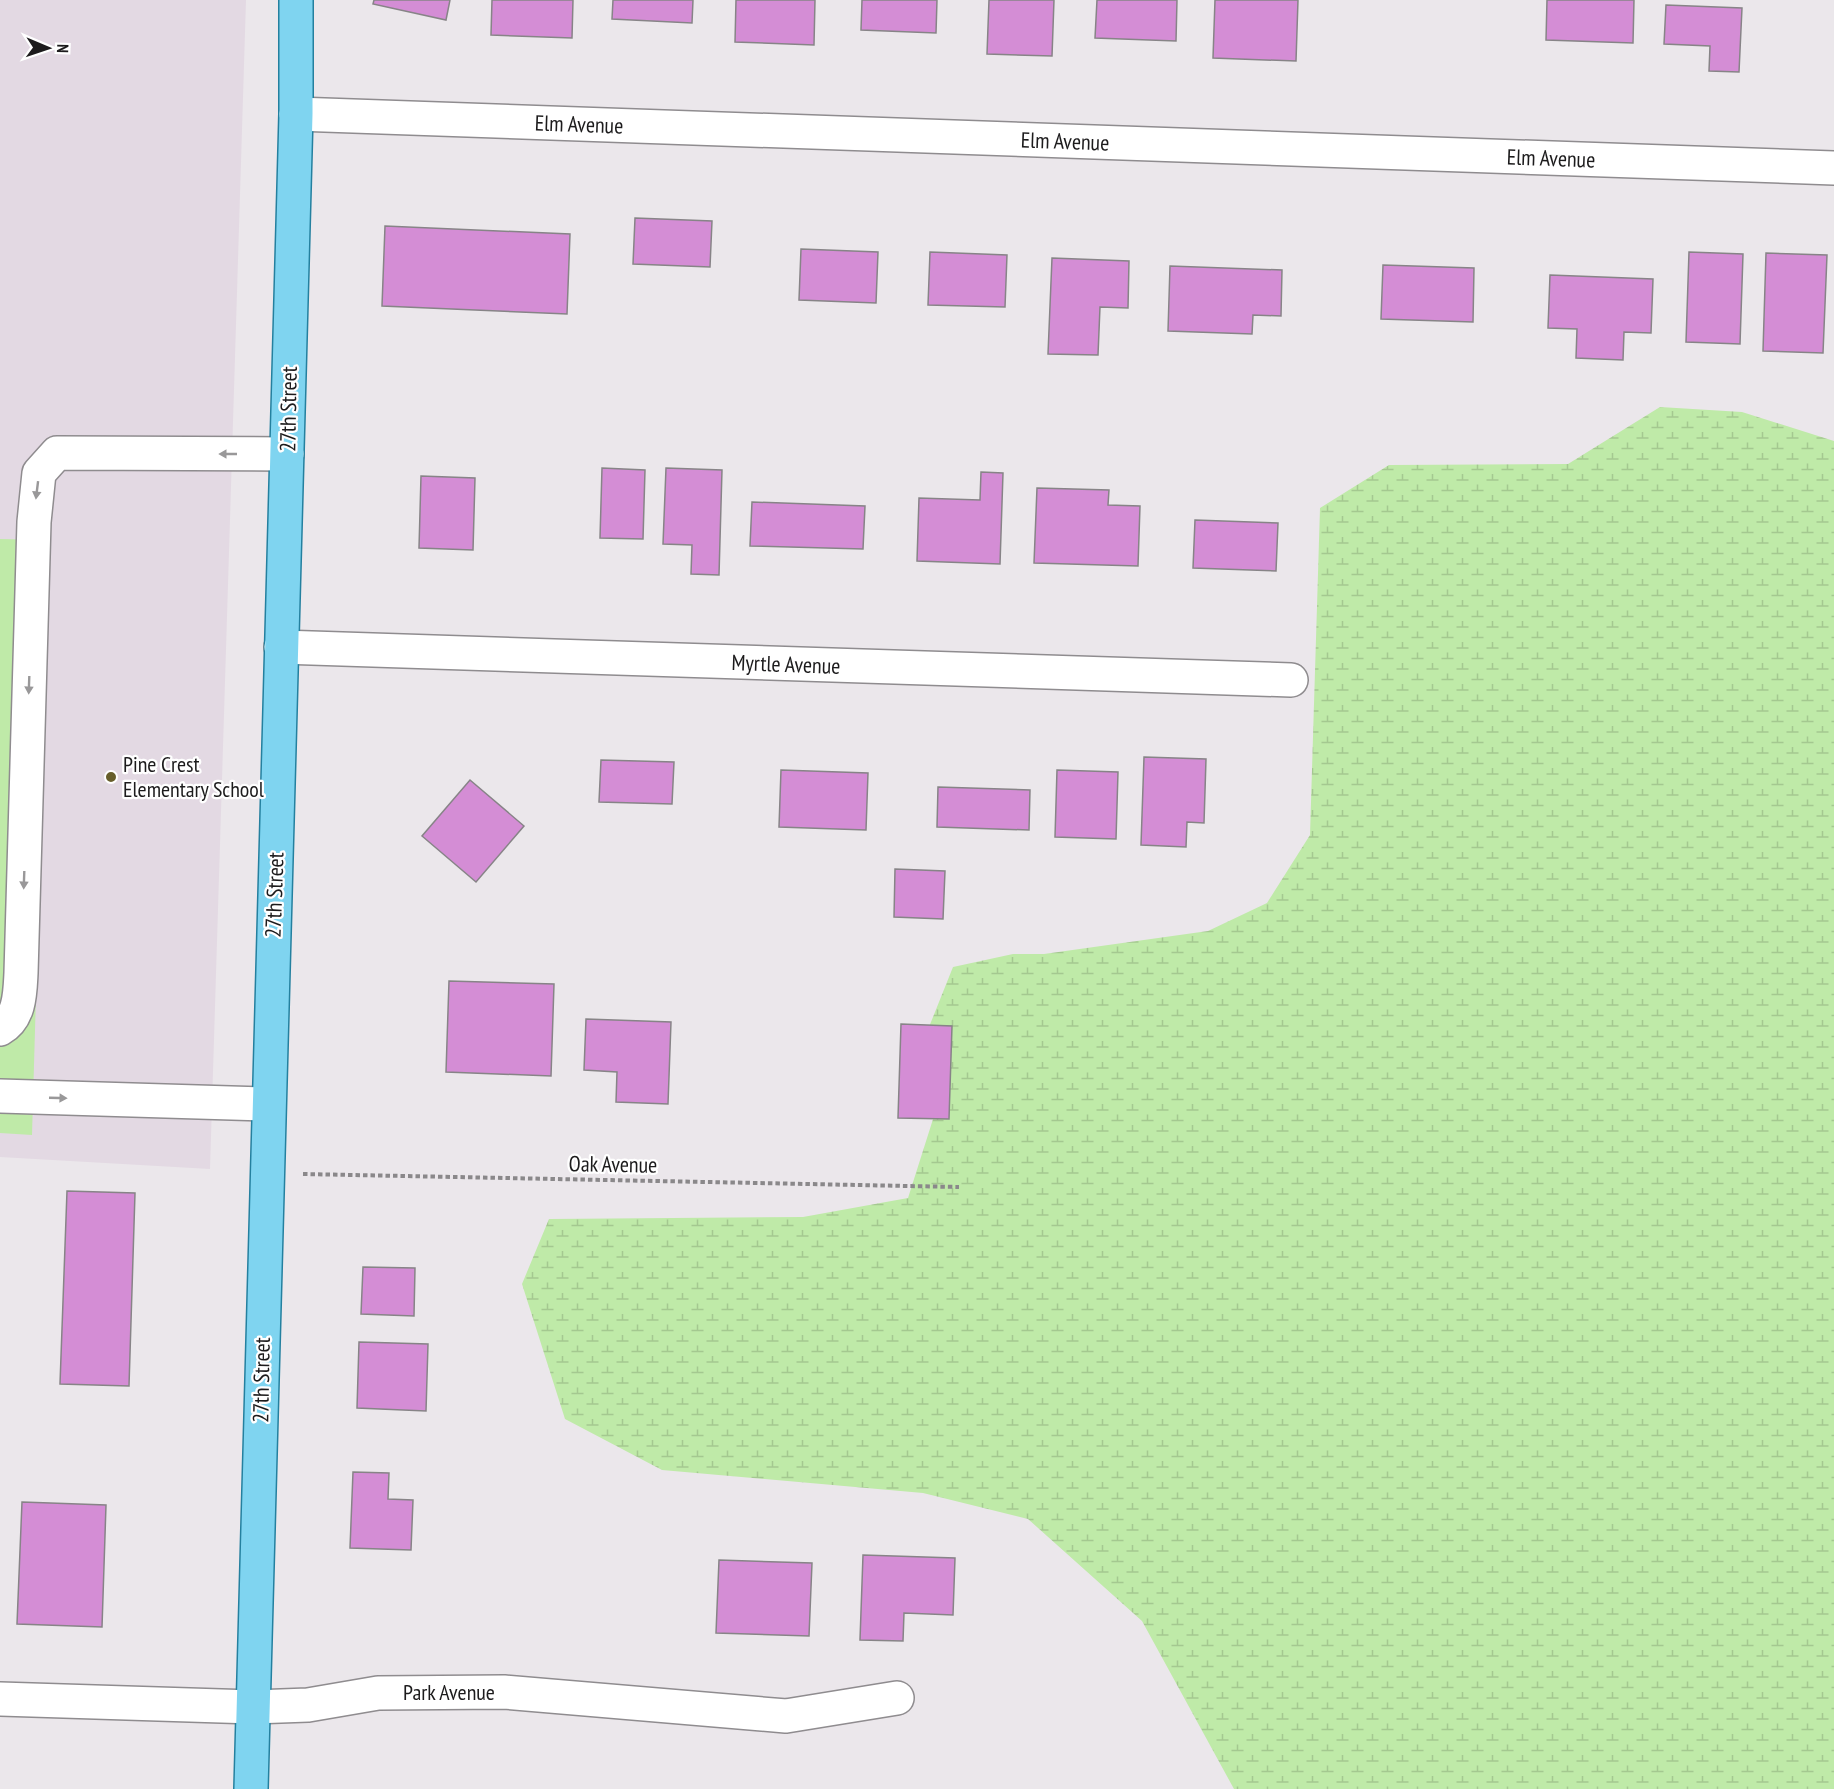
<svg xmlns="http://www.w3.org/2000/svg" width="1834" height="1789" font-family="'PT Sans Narrow',sans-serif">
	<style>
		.built { fill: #e3d9e3 }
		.wetland { fill: url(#wetland-marsh) }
		.garden { fill: #bfeaa8 }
		.building { fill: #d48dd5; stroke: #878487; stroke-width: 1.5 }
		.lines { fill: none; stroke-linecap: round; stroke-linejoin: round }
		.minor-casing { stroke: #8f8c8f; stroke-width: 36 }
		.major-casing { stroke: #24809f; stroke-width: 36 }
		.path { stroke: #8a888a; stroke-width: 4; stroke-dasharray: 4.5 3; stroke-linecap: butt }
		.minor { stroke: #fff; stroke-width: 33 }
		.major { stroke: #7fd4f0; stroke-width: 33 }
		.oneway { fill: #999899 }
		.poi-dot { fill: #675e2b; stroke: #fff; stroke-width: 2 }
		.labels { text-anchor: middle; stroke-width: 4.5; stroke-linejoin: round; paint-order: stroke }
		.street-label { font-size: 22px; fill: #1c1b1c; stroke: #fff }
		.poi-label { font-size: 22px; fill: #1c1b1c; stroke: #fff; text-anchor: start }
	</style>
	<defs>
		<pattern id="wetland-marsh" width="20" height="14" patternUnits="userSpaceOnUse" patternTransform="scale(1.5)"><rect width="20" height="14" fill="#bfeaa8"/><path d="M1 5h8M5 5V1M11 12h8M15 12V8" fill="none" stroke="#a4c890"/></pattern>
	</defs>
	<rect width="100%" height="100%" fill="#ebe7eb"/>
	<path class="built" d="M0,0h246l-36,1169 -210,-12z"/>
	<path class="wetland" d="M1660,407l82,5 92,29v1348h-600l-92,-168 -114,-102 -105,-26 -261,-23 -97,-51 -43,-135 27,-65 254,-2 105,-19 26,-82 -5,-89 24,-60 60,-13h31l164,-23 59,-28 43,-68 10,-327 69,-43 179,-1z"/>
	<path class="garden" d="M0,539l49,1 -17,595 -32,-2z"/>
	<g class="building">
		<path d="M374,0h76l-4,20 -73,-16z"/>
		<path d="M492,0h81l-1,38 -81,-3z"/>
		<path d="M613,0h80l-1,23 -80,-4z"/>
		<path d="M736,0h79l-1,45 -79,-3z"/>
		<path d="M862,0h75l-1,33 -75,-3z"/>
		<path d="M989,0h65l-2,56 -65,-2z"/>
		<path d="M1097,0h80l-1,41 -81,-3z"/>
		<path d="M1215,0h83l-2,61 -83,-3z"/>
		<path d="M1547,0h87l-1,43 -87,-3z"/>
		<path d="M1666,5l76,3 -3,64 -30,-1 1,-25 -46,-2z"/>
		<path d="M635,218l77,3 -2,46 -77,-3z"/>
		<path d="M385,226l185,8 -3,80 -185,-8z"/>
		<path d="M801,249l77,3 -2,51 -77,-3z"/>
		<path d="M930,252l77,3 -2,52 -77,-2z"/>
		<path d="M1689,252l54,2 -3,90 -54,-2z"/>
		<path d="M1766,253l61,2 -4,98 -60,-2z"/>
		<path d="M1052,258l77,3 -1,47 -28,-1 -2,48 -50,-1z"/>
		<path d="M1383,265l91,3 -1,54 -92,-3z"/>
		<path d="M1170,266l112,4 -1,46 -28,-1 -1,19 -84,-3z"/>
		<path d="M1550,275l103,4 -2,54 -27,-1 -1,28 -47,-2 1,-29 -29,-1z"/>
		<path d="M602,468l43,2 -2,69 -43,-1z"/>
		<path d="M666,468l56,2 -3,105 -28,-1 1,-29 -29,-1z"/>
		<path d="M981,472l22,1 -3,91 -83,-3 2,-63 61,2z"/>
		<path d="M421,476l54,2 -2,72 -54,-2z"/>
		<path d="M1037,488l72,2 -1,15 32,1 -2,60 -104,-3z"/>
		<path d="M752,502l113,4 -2,43 -113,-3z"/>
		<path d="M1195,520l83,3 -2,48 -83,-3z"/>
		<path d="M1144,757l62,2 -2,64 -17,-1 -1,25 -45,-2z"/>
		<path d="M601,760l73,2 -2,42 -73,-2z"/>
		<path d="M781,770l87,3 -2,57 -87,-3z"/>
		<path d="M1057,770l61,2 -2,67 -61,-2z"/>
		<path d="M470,780l54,46 -48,56 -54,-46z"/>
		<path d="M938,787l92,3 -1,40 -92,-3z"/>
		<path d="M895,869l50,2 -2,48 -49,-2z"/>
		<path d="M449,981l105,3 -3,92 -105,-4z"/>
		<path d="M586,1019l85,3 -3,82 -52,-2 1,-30 -33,-2z"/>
		<path d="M901,1024l51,2 -3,93 -51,-1z"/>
		<path d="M67,1191l68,2 -6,193 -69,-2z"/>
		<path d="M363,1267l52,1 -1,48 -53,-2z"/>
		<path d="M359,1342l69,2 -2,67 -69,-3z"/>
		<path d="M353,1472l36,1 -1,26 25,1 -2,50 -61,-2z"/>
		<path d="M22,1502l84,3 -4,122 -85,-3z"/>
		<path d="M863,1555l92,3 -2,57 -49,-2 -1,28 -43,-1z"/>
		<path d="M719,1560l93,3 -3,73 -93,-3z"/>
	</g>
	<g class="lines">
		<g class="minor-casing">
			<g id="minor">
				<path d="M296,114l1538,54"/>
				<path d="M281,647l1010,33"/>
				<path d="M0,1029c20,-11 20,-36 21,-56l13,-451 5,-49 18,-20 230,1"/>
				<path d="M0,1096l268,8"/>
				<path d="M0,1699l253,8 55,-2 70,-12 126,-1 282,24 111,-18"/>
			</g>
		</g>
		<g class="major-casing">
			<path id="major" d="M251,1789l45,-1675v-114"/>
		</g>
		<path class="path" d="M303,1174l656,13"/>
		<use href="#minor" class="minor"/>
		<use href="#major" class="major"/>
	</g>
	<defs><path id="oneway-solid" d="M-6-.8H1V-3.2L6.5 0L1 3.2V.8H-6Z" transform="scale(1.5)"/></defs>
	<g class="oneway">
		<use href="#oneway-solid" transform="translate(228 454) rotate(-180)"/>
		<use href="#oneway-solid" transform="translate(37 490) rotate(97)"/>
		<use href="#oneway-solid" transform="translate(29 685) rotate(92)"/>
		<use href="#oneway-solid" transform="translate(24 880) rotate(92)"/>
		<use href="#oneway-solid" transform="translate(58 1098) rotate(2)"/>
	</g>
	<circle class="poi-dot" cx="111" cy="777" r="6"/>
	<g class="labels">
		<g class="street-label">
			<text transform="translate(579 124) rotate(2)" y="8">Elm Avenue</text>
			<text transform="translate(1065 141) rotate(2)" y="8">Elm Avenue</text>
			<text transform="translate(1551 158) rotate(2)" y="8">Elm Avenue</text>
			<text transform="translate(288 409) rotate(-89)" y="8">27th Street</text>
			<text transform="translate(786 664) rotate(2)" y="8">Myrtle Avenue</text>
			<text transform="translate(274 895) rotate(-88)" y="8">27th Street</text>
			<text transform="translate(613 1164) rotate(1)" y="8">Oak Avenue</text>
			<text transform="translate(261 1380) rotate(-89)" y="8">27th Street</text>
			<text x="449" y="1700">Park Avenue</text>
		</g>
		<g class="poi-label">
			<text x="123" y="772">Pine Crest<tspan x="123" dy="25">Elementary School</tspan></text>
		</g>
	</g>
	<g transform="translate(48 48) rotate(92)" stroke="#ffffff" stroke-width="4.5" paint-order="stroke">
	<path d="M0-4.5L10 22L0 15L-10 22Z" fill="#1c1b1c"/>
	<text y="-9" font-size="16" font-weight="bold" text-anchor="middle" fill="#1c1b1c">N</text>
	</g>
</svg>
